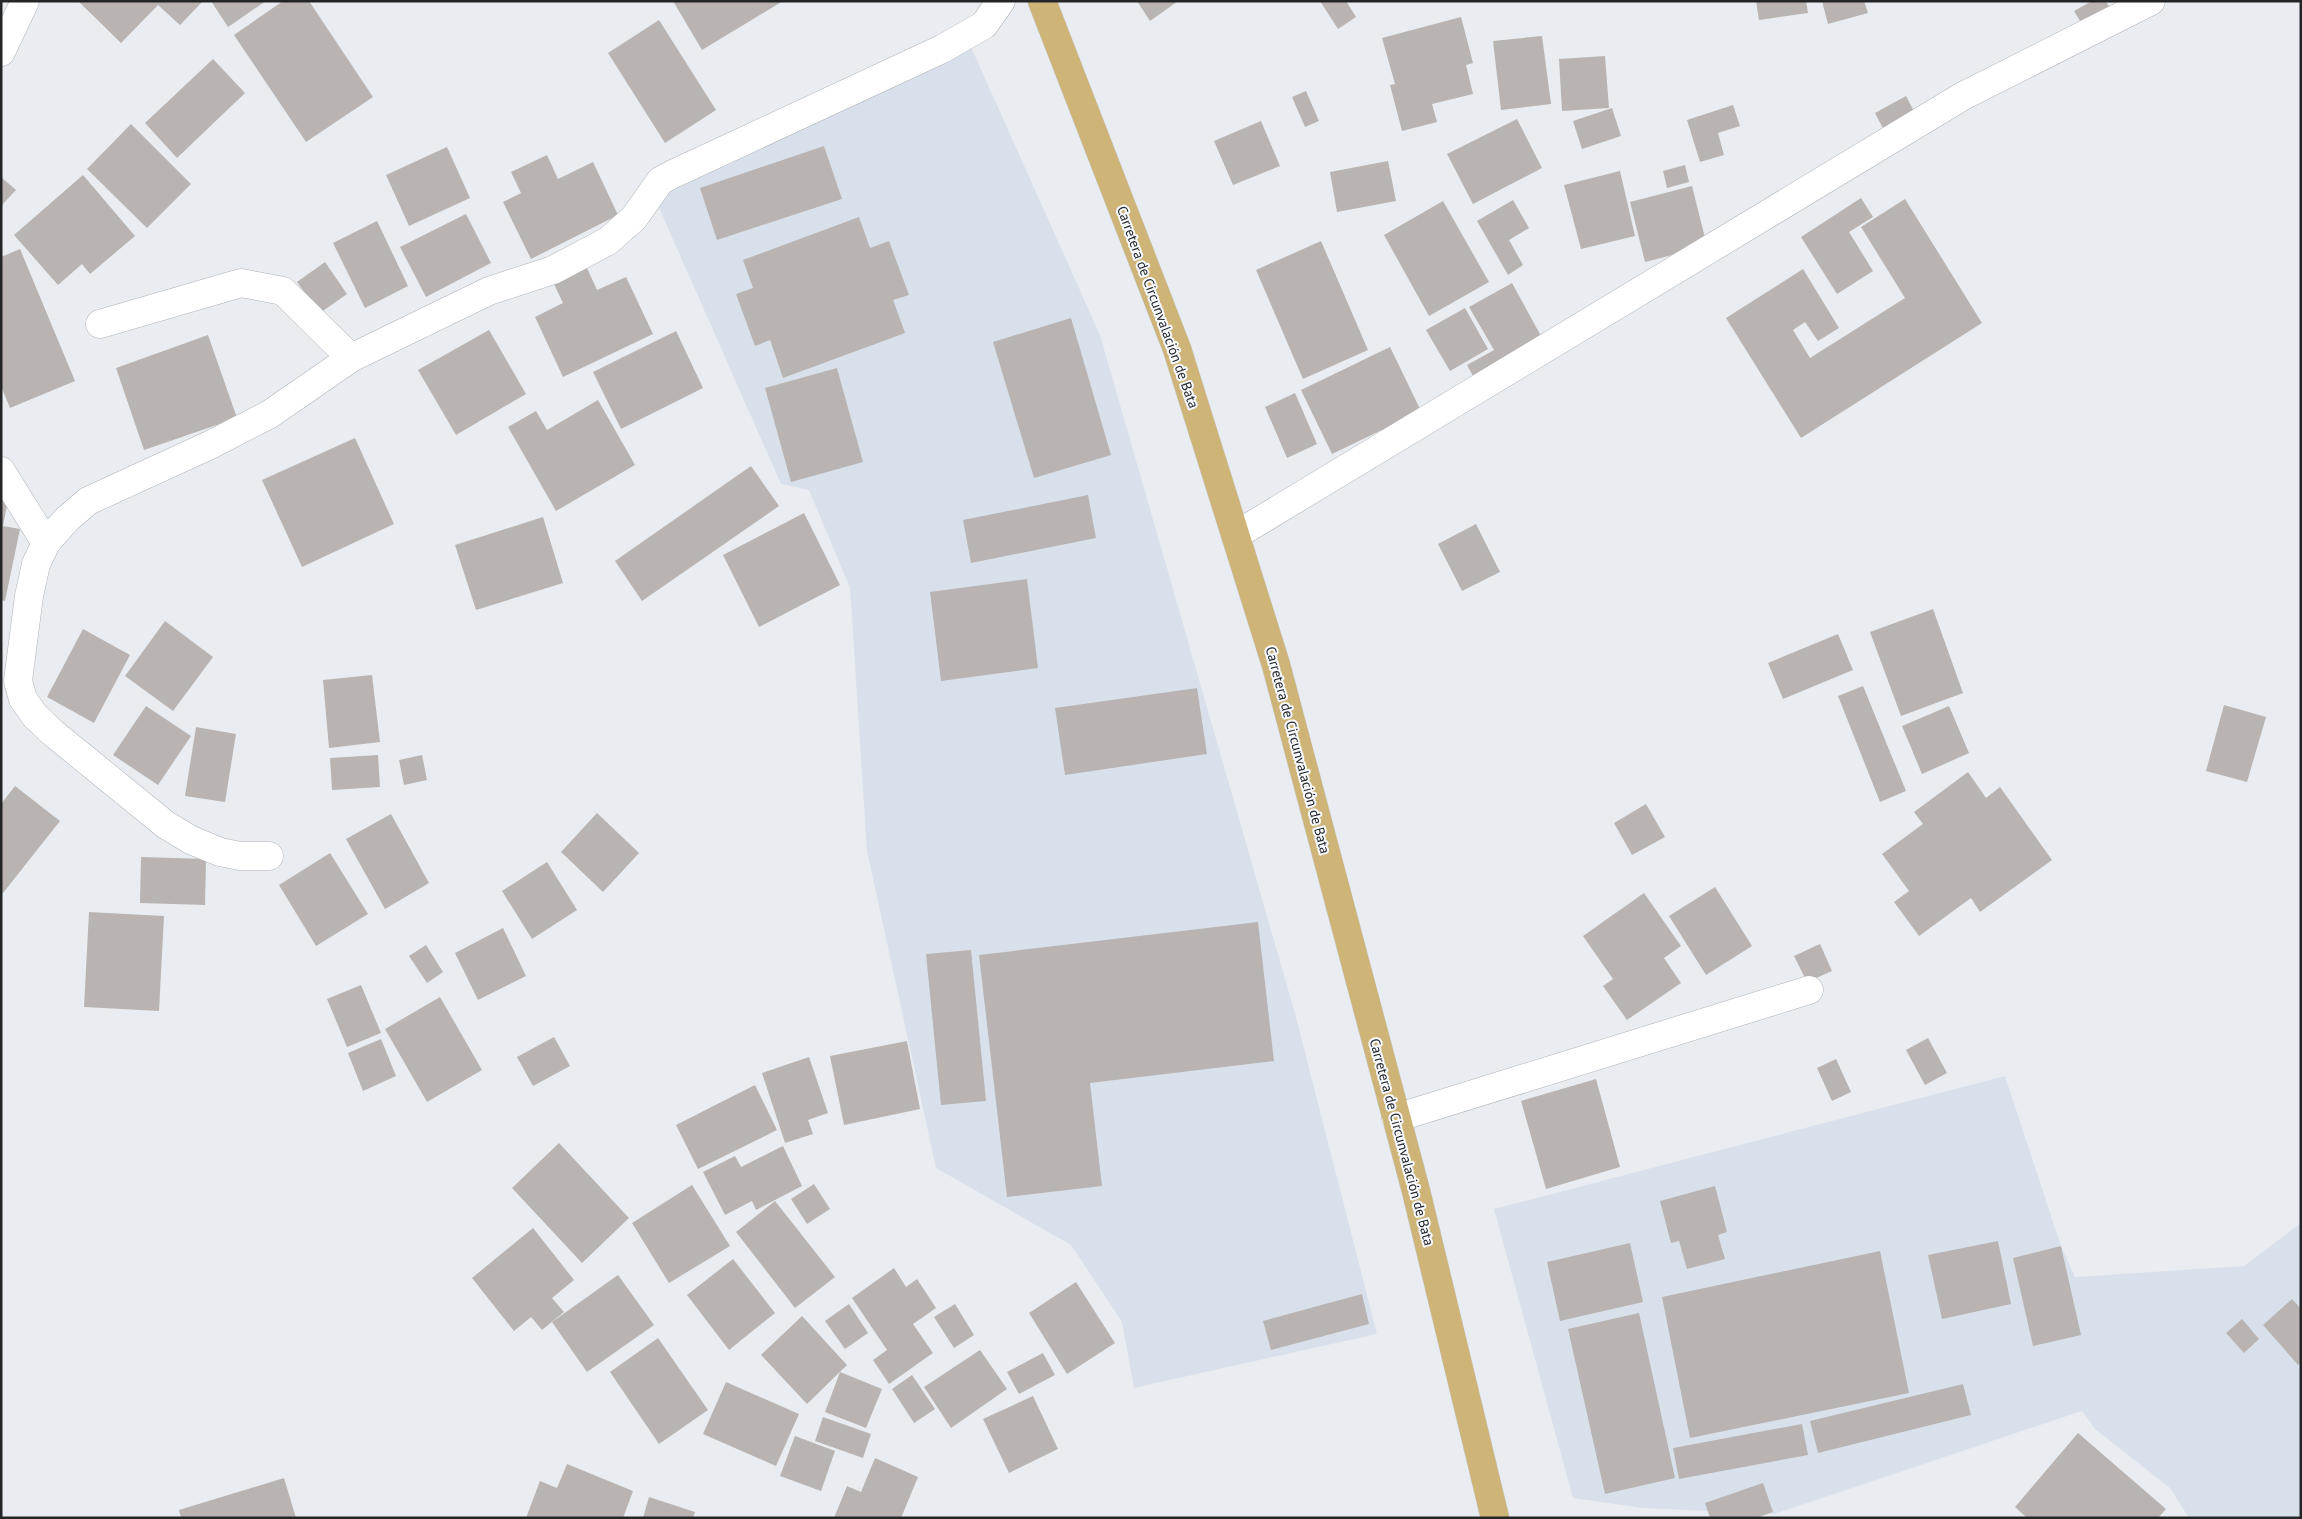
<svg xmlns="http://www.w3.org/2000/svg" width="2302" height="1519" font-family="'PT Sans',sans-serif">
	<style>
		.built { fill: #d8e1eb }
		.building { fill: #b9b4b1 }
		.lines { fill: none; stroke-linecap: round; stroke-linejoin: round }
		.minor-casing { stroke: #afb3b7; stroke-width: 29 }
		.primary-casing { stroke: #cacbcb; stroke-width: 29 }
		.minor { stroke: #fff; stroke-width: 28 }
		.primary { stroke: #ceb477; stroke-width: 28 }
		.labels { text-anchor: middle; stroke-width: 4; stroke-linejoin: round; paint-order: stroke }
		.street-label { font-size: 14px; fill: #242527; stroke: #f7faff }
	</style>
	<rect width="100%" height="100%" fill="#e9edf1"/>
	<g class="built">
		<path d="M971,47l129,288 196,682 81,317 -243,54 -12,-66 -51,-77 -135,-77 -69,-317 -17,-263 -41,-98 -28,-6 -133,-301z"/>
		<path d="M2005,1076l56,170 14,31 169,-11 57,-43v295h-112l-19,-30 -75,-59 -13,-18 -308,103 -131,-6 -70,-10 -79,-289z"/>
	</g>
	<g class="building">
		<path d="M78,1h125l-23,24 -22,-20 -37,38z"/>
		<path d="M211,1h55l-38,26z"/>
		<path d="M283,1h26l64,96 -67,45 -72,-107z"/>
		<path d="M673,1h110l-81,49z"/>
		<path d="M1137,1h41l-28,20z"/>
		<path d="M1320,1h26l10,16 -18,12z"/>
		<path d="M1756,1h50l2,12 -49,7z"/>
		<path d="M1822,1h42l4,12 -40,11z"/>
		<path d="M2092,1h14l7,13 -28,15 -11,-18z"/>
		<path d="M1461,17l12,46 -7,2 7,29 -41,10 5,18 -35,9 -12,-46 5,-1 -13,-46z"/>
		<path d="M659,20l57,90 -51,33 -57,-90z"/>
		<path d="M1542,36l9,68 -50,6 -8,-69z"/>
		<path d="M1605,56l4,52 -47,3 -3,-52z"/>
		<path d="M213,59l32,34 -68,65 -32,-35z"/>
		<path d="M1306,91l13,30 -14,6 -13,-30z"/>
		<path d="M1906,96l11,21 -31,17 -11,-21z"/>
		<path d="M1733,105l7,21 -22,7 6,22 -24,7 -13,-42z"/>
		<path d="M1612,108l9,28 -39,13 -9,-28z"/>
		<path d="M1517,119l25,49 -69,36 -26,-50z"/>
		<path d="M1261,121l19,45 -47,19 -19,-44z"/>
		<path d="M131,124l60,60 -44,44 -60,-59z"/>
		<path d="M824,146l18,53 -125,41 -17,-52z"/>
		<path d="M447,147l23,51 -61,28 -23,-51z"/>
		<path d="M547,155l11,24 35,-17 25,53 -87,44 -28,-57 18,-9 -10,-21z"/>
		<path d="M1388,161l8,40 -59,11 -7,-40z"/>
		<path d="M1685,165l4,17 -22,6 -4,-17z"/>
		<path d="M1620,171l15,65 -54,13 -17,-64z"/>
		<path d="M83,175l52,61 -45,38 -8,-10 -24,21 -44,-50z"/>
		<path d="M1,177l15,13 -15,16z"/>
		<path d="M1692,186l15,60 -62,16 -15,-60z"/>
		<path d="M1861,198l12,19 -24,15 24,39 -36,23 -36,-57z"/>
		<path d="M1905,199l77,124 -181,115 -75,-120 77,-49 36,59 -21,13 -13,-19 -12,8 17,28 95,-60 -44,-71z"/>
		<path d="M1513,200l16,28 -20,12 14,25 -15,10 -31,-54z"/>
		<path d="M1443,201l46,81 -60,34 -45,-81z"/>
		<path d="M466,214l25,49 -65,34 -26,-50z"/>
		<path d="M859,217l11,31 19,-7 20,54 -16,5 12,33 -122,45 -13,-38 -15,6 -19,-52 17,-6 -10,-28z"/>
		<path d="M377,221l31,65 -43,22 -32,-65z"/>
		<path d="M1321,241l47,109 -65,29 -47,-109z"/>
		<path d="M20,249l55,132 -65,27 -9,-22v-129z"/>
		<path d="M325,262l22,32 -27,19 -23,-31z"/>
		<path d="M587,268l10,22 29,-13 27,57 -90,43 -28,-60 28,-14 -9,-19z"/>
		<path d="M1512,283l34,62 -69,38 -10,-18 27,-15 -25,-43z"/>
		<path d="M1465,308l23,41 -38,22 -24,-41z"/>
		<path d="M1071,318l40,137 -77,23 -41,-136z"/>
		<path d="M489,330l37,64 -70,41 -38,-65z"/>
		<path d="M676,331l27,57 -82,41 -28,-57z"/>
		<path d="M208,335l29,83 -93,32 -28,-82z"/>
		<path d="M1390,347l31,64 -89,43 -31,-64z"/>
		<path d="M837,368l26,94 -72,20 -26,-94z"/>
		<path d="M1295,393l22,51 -30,14 -22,-51z"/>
		<path d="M598,400l37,65 -79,46 -48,-84 28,-16 11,19z"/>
		<path d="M355,438l39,86 -92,43 -40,-87z"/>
		<path d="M751,466l28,40 -137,95 -27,-40z"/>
		<path d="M1088,495l8,43 -125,25 -8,-43z"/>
		<path d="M1,498l7,2 -5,26 17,3 -15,72 -4,-1z"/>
		<path d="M804,513l36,72 -81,42 -36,-72z"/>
		<path d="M543,517l20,66 -87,27 -21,-65z"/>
		<path d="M1476,524l24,48 -38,19 -24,-47z"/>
		<path d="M1027,579l11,89 -97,13 -11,-89z"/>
		<path d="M1933,609l30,84 -62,23 -31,-84z"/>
		<path d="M165,621l48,36 -40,54 -48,-35z"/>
		<path d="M83,629l47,26 -36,68 -47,-26z"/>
		<path d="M1838,634l15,36 -70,29 -15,-36z"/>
		<path d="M372,675l8,67 -51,6 -6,-68z"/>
		<path d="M1863,686l43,105 -26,11 -42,-106z"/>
		<path d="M1197,688l10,66 -142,21 -10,-67z"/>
		<path d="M2224,705l42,12 -19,65 -41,-11z"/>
		<path d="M146,706l45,30 -33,49 -45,-30z"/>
		<path d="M1949,706l20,47 -47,21 -20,-48z"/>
		<path d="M196,727l40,7 -11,68 -40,-6z"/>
		<path d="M378,755l2,32 -48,3 -2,-32z"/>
		<path d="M422,755l5,25 -23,5 -5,-25z"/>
		<path d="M1968,772l18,26 14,-11 52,73 -72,52 -9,-14 -52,38 -25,-34 15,-11 -27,-37 41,-30 -9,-12z"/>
		<path d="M15,786l45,35 -57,72 -2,-2v-87z"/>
		<path d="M1646,804l19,33 -33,18 -18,-32z"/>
		<path d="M597,813l42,40 -36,39 -42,-40z"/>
		<path d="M391,814l38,69 -44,26 -39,-70z"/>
		<path d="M330,853l38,61 -52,32 -37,-61z"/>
		<path d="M141,857l65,2 -1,46 -65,-2z"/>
		<path d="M547,862l30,48 -45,29 -30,-48z"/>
		<path d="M1715,887l37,59 -46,29 -37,-59z"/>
		<path d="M1644,893l37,53 -17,12 17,25 -54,37 -24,-34 10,-7 -30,-43z"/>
		<path d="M89,912l75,4 -5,95 -75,-4z"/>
		<path d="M1258,922l16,139 -184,22 12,103 -95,11 -28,-242z"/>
		<path d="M503,928l23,48 -48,24 -23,-47z"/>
		<path d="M1820,944l12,27 -25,11 -13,-26z"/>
		<path d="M426,945l17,27 -16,11 -18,-27z"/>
		<path d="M971,950l15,151 -45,4 -15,-151z"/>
		<path d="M361,985l20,48 -34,14 -20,-48z"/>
		<path d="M440,997l42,73 -55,32 -42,-73z"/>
		<path d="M554,1037l16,29 -37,20 -16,-29z"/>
		<path d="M1928,1038l19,35 -22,12 -19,-35z"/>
		<path d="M381,1039l15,37 -33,15 -15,-38z"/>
		<path d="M907,1041l13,68 -76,16 -14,-69z"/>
		<path d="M809,1057l19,56 -20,7 5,14 -28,9 -23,-70z"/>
		<path d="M1836,1059l15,33 -19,9 -15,-33z"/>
		<path d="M1596,1079l24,88 -74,22 -25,-88z"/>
		<path d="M755,1085l22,45 -79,39 -22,-44z"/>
		<path d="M559,1143l70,75 -47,45 -70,-75z"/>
		<path d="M783,1146l19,40 -46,24 -4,-9 -27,14 -22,-43 32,-16 6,11z"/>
		<path d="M814,1184l16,25 -23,15 -16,-25z"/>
		<path d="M692,1185l38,61 -61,37 -37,-60z"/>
		<path d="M1715,1186l12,46 -9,3 7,24 -38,10 -8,-28 -8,2 -11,-42z"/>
		<path d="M775,1201l60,76 -40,31 -59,-76z"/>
		<path d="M533,1228l41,52 -22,18 12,14 -22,18 -11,-13 -17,14 -42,-53z"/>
		<path d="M1998,1241l13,63 -69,15 -14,-64z"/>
		<path d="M1630,1243l13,59 -83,19 -13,-59z"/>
		<path d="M2061,1246l20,89 -48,11 -20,-88z"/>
		<path d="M1880,1251l29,142 -219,45 -28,-141z"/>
		<path d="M733,1259l42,54 -46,37 -42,-55z"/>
		<path d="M894,1268l12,19 11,-8 19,29 -23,16 20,29 -44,31 -16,-24 14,-10 -35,-52z"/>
		<path d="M618,1275l36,50 -67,47 -35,-50z"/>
		<path d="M1076,1282l39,61 -48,31 -38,-61z"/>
		<path d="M1362,1294l7,30 -98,26 -8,-29z"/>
		<path d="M2292,1299l9,10v53l-3,3 -35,-40z"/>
		<path d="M849,1304l19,29 -23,16 -20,-28z"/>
		<path d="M955,1304l19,31 -20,13 -20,-31z"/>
		<path d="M1639,1313l36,165 -70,16 -37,-165z"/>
		<path d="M802,1316l45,49 -40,39 -46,-49z"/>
		<path d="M2242,1319l17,20 -15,14 -18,-20z"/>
		<path d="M658,1338l50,72 -49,34 -49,-72z"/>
		<path d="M980,1350l27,39 -56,39 -27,-41z"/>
		<path d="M1043,1353l12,22 -36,19 -12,-22z"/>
		<path d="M840,1372l42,17 -16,39 -41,-16z"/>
		<path d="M912,1375l23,34 -21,14 -22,-34z"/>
		<path d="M726,1382l73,32 -23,52 -73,-32z"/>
		<path d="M1963,1384l8,31 -153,38 -8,-32z"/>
		<path d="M1033,1396l25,53 -49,24 -26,-54z"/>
		<path d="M823,1417l48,17 -8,24 -48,-17z"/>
		<path d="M1802,1424l6,31 -129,24 -6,-31z"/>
		<path d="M2078,1433l88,76 -8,9h-131l-12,-11z"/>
		<path d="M795,1436l40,15 -14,40 -41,-15z"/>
		<path d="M875,1458l43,19 -17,41h-67l13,-32 14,6z"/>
		<path d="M567,1464l66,27 -10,27h-97l14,-37 17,7z"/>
		<path d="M284,1478l12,40h-115l-2,-8z"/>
		<path d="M1763,1483l10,29 -17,6h-46l-5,-15z"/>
		<path d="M649,1497l46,15 -2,6h-50z"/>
	</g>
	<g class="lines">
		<g class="minor-casing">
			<g id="minor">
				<path d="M1,52l24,-51"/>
				<path d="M100,324l141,-41 42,8 68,67"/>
				<path d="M1,471l45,72"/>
				<path d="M1236,535l727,-439 188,-95"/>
				<path d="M269,856h-29l-20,-4 -29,-12 -25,-15 -113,-92 -18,-17 -12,-17 -5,-18 11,-85 7,-32 10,-21 20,-23 22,-19 122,-56 60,-31 81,-56 138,-67 64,-21 55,-29 26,-23 26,-37 13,-7 269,-125 42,-24 17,-24"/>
				<path d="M1396,1118l413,-128"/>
			</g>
		</g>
		<g class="primary-casing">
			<path id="primary" d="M1042,1l135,348 99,316 140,526 79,327"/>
		</g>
		<use href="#minor" class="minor"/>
		<use href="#primary" class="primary"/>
	</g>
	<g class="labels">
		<g class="street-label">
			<text transform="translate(1158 307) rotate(70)" y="5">Carretera de Circunvalación de Bata</text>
			<text transform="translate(1298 750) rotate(75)" y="5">Carretera de Circunvalación de Bata</text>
			<text transform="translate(1402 1142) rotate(75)" y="5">Carretera de Circunvalación de Bata</text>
		</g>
	</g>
	<rect width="2302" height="1519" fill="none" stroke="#242527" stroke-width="5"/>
</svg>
